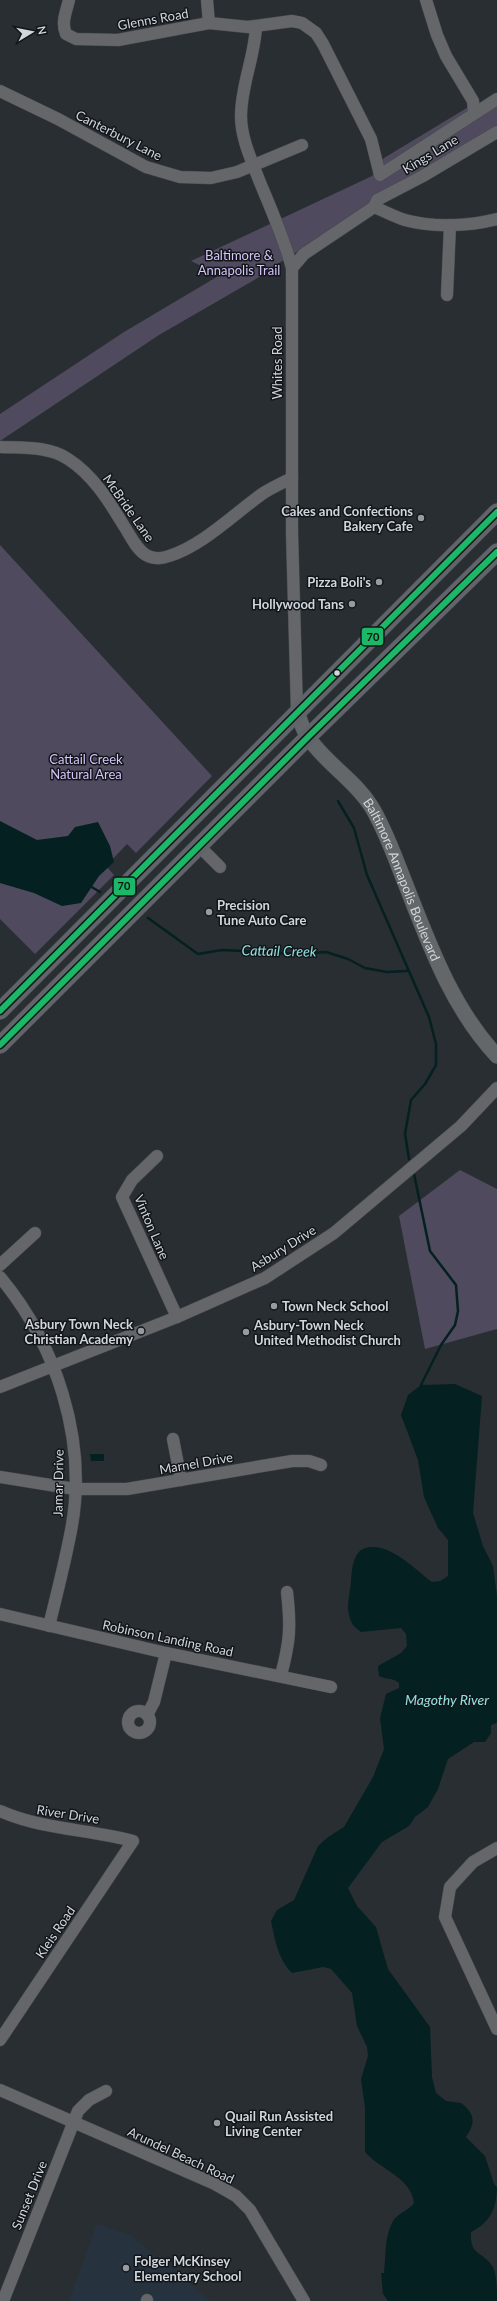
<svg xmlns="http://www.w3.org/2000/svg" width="497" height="2301" font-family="Lato,sans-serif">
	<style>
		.built { fill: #26333f }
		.green { fill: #4f4a5d }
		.water { fill: #042020 }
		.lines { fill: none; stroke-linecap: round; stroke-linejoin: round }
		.stream { stroke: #042020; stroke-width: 2.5 }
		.minor-casing { stroke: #45494d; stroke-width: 13 }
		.major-casing { stroke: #45494d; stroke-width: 16 }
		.highway-casing { stroke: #45494d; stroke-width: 18 }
		.minor { stroke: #656669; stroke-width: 12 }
		.major { stroke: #64676a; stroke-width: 15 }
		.highway { stroke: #616469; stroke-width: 17 }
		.bus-1-casing { stroke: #12161a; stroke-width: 9 }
		.bus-1 { stroke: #1ab867; stroke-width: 6 }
		.poi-dot { fill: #969ba0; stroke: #12161a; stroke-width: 1.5 }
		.bus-dot { fill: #d0d6db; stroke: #12161a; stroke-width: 1.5 }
		.labels { text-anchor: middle; stroke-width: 3; stroke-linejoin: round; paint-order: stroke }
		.street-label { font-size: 13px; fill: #d0d6db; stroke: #12161a }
		.park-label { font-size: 13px; fill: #d7c4f9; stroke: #12161a }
		.poi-label { font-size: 13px; font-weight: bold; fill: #d0d6db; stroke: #12161a; text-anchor: start }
		.water-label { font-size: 14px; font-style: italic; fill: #94e1e0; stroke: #12161a }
		.line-badge { stroke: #12161a; stroke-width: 1.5 }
		.pale-badge-label { font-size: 11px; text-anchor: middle; font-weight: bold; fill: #111 }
	</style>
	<rect width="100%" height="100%" fill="#292e33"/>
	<path class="built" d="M97,2224l33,11 80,66h-141z"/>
	<g class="green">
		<path d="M497,101v29l-228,139 -8,7 -102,59 -159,106v-27l124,-82 96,-57 -29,-14 181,-85 12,-18 86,-52z"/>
		<path d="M0,545l212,231 -76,77 -9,-9 -21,22 8,9 -79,79 -35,-35z"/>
		<path d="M460,1170l37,19v140l-72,20 -26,-133z"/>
	</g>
	<g class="water">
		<path d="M0,821l37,19 31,-4 7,-9 23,-5 12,24 4,16 -15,14 -18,27 -19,3 -28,-13 -34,-10z"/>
		<path d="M455,1384l27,12 -9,117 10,33 10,20 4,30v127l-6,2v8l-6,9h-11l-26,17 -10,30 -10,18 -13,10 -6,9 -27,16 -34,46 9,18 19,21 12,42 42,58 2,50 4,16 10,8 15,2c14,11 15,19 5,34l19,19 9,28 3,3c0,21 -7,36 -26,45 -1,25 10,17 22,35 4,9 4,23 4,34h-109l-5,-7 -2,-21h3c2,-17 0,-36 9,-52 4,-7 16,-11 21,-18 -3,-26 -35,-34 -49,-51v-44l-4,-29 7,-23 -1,-9 -10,-21 -5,-33 -21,-24 -8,-2 -31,6c-14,-14 -17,-33 -21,-52l6,-11 17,-10 24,-54 10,-9 16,-10 29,-50 11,-28 -4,-31 6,-24 13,-6v-5c-7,-6 -12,-3 -20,-7l-1,-10 23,-13 6,-7 -1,-12 -5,-6 -40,4c-4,-3 -9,-7 -10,-11 -6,-14 -1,-26 0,-39 1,-15 2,-35 21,-35 21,-1 44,23 60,35l8,-1 8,-5v-36l-10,-12 -14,-31 -6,-37 -17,-45 7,-20 13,-10z"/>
		<path d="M90,1454h14v7h-13z"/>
	</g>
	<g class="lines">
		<g class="stream">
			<path d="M338,801l16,27 13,47 62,142 7,27v21l-11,19 -14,16 -6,34 4,25"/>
			<path d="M90,886l10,6"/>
			<path d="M148,918l50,36 24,-4 74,4 30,-2 22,7 17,9 22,4 20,-1"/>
			<path d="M414,1174l16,77 26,34 2,26 -3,14 -14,20 -20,40"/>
		</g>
		<g class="minor-casing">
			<g id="minor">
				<path d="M69,0c-3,12 -8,23 -3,34l10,5 42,1 91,-17 39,4 44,-6 10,2 14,10 7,11 48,95 9,36 117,-76"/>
				<path d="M207,0l2,23"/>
				<path d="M426,0l11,35 9,21 27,45 1,11"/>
				<path d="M256,26c-1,30 -15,59 -15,90 0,22 10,43 18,64 12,29 25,58 33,88v265l5,179"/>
				<path d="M0,91l58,28 88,48 34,10 31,1 26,-6 65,-27"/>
				<path d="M374,207c10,4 21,10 31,13 29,8 64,6 92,-1"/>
				<path d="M292,268l12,-14 70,-47 3,-7 46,-24 74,-44"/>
				<path d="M447,295l3,-70"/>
				<path d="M0,447c22,1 49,-1 68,12 25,16 41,42 56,67 6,9 12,23 22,29 7,4 15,4 23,1 33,-10 65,-42 93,-62 9,-6 20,-11 30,-16"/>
				<path d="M199,846l21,21"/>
				<path d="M157,1156l-25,24 -10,17 55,120"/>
				<path d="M0,1265l35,-32"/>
				<path d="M0,1277c56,67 87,162 72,248 -6,34 -15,68 -23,101"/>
				<path d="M0,1387l177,-70 88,-39 69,-45 127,-107 36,-38"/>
				<path d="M173,1439l8,41"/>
				<path d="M0,1477l75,12h52l165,-28h17l12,4"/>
				<path d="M0,1614l166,39 165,34"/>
				<path d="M281,1675c9,-33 10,-49 6,-83"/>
				<circle cx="139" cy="1722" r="11"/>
				<path d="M147,1715l7,-13 12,-49"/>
				<path d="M0,1811c43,19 89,18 133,30l-133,199"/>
				<path d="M497,1848l-24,14 -23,25 -5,30 52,112"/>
				<path d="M0,2090l215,94 21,12 14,14 54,91"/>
				<path d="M147,2300v1"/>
				<path d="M3,2301l75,-190 11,-11 17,-9"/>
			</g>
		</g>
		<g class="major-casing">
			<g id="major">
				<path id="s1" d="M297,712c3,8 6,18 11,25 17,26 46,42 63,69 13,21 22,46 31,69 25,63 48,131 95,181"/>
			</g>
		</g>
		<g class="highway-casing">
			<g id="highway">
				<path d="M0,1011l497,-499"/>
				<path d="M0,1045l308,-308 189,-185"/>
			</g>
		</g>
		<use href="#minor" class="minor"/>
		<use href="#major" class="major"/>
		<use href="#highway" class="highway"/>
		<g class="bus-1-casing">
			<g id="bus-1">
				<path d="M0,1011l497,-499"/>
				<path d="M0,1045l308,-308 189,-185"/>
			</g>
		</g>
		<use href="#bus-1" class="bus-1"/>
	</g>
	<g class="poi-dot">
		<circle cx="421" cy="518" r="4"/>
		<circle cx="379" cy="582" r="4"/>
		<circle cx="352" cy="604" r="4"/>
		<circle cx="209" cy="912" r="4"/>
		<circle cx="274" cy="1306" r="4"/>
		<circle cx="141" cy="1331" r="4"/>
		<circle cx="246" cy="1332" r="4"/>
		<circle cx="217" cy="2123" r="4"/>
		<circle cx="126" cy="2268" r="4"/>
	</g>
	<circle class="bus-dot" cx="337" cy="673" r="3.5"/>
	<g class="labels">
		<g class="street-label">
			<text transform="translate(153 19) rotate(-10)" y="5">Glenns Road</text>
			<text transform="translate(119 135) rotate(27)" y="5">Canterbury Lane</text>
			<text transform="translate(430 154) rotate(-31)" y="5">Kings Lane</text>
			<text transform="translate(277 363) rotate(-90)" y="5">Whites Road</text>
			<text transform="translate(129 508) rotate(55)" y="5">McBride Lane</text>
			<text dy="5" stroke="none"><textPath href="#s1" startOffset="201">Baltimore Annapolis Boulevard</textPath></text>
			<text transform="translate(152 1227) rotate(67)" y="5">Vinton Lane</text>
			<text transform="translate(283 1248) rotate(-32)" y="5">Asbury Drive</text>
			<text transform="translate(196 1463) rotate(-10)" y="5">Marnel Drive</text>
			<text transform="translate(58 1483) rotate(-89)" y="5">Jamar Drive</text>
			<text transform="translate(168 1638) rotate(12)" y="5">Robinson Landing Road</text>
			<text transform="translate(68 1814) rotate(9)" y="5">River Drive</text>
			<text transform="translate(55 1932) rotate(-56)" y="5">Kleis Road</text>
			<text transform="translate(181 2155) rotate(25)" y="5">Arundel Beach Road</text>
			<text transform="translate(29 2195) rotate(-68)" y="5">Sunset Drive</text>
		</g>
		<g class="park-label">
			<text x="239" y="260">Baltimore &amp;<tspan x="239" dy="15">Annapolis Trail</tspan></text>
			<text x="86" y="764">Cattail Creek<tspan x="86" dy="15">Natural Area</tspan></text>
		</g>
		<g class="poi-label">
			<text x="413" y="516" text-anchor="end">Cakes and Confections<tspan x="413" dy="15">Bakery Cafe</tspan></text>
			<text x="371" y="587" text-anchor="end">Pizza Boli's</text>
			<text x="344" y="609" text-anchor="end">Hollywood Tans</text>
			<text x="217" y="910">Precision<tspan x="217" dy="15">Tune Auto Care</tspan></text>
			<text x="282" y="1311">Town Neck School</text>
			<text x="133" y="1329" text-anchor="end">Asbury Town Neck<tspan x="133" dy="15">Christian Academy</tspan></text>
			<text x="254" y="1330">Asbury-Town Neck<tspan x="254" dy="15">United Methodist Church</tspan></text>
			<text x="225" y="2121">Quail Run Assisted<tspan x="225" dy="15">Living Center</tspan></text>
			<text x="134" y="2266">Folger McKinsey<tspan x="134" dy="15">Elementary School</tspan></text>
		</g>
		<g class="water-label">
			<text transform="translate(279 951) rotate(1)" y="5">Cattail Creek</text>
			<text x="447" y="1705">Magothy River</text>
		</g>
	</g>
	<g class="line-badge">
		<rect x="361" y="627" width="23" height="19" rx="4" fill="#1ab867"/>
		<rect x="113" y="877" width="23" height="19" rx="4" fill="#1ab867"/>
	</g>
	<g class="pale-badge-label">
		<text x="373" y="641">70</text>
		<text x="124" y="890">70</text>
	</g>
	<g transform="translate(32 32) rotate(80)" stroke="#12161a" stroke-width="3" paint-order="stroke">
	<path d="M0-3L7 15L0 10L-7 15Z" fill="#d0d6db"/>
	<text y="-6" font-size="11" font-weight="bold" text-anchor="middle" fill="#d0d6db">N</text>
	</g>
</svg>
